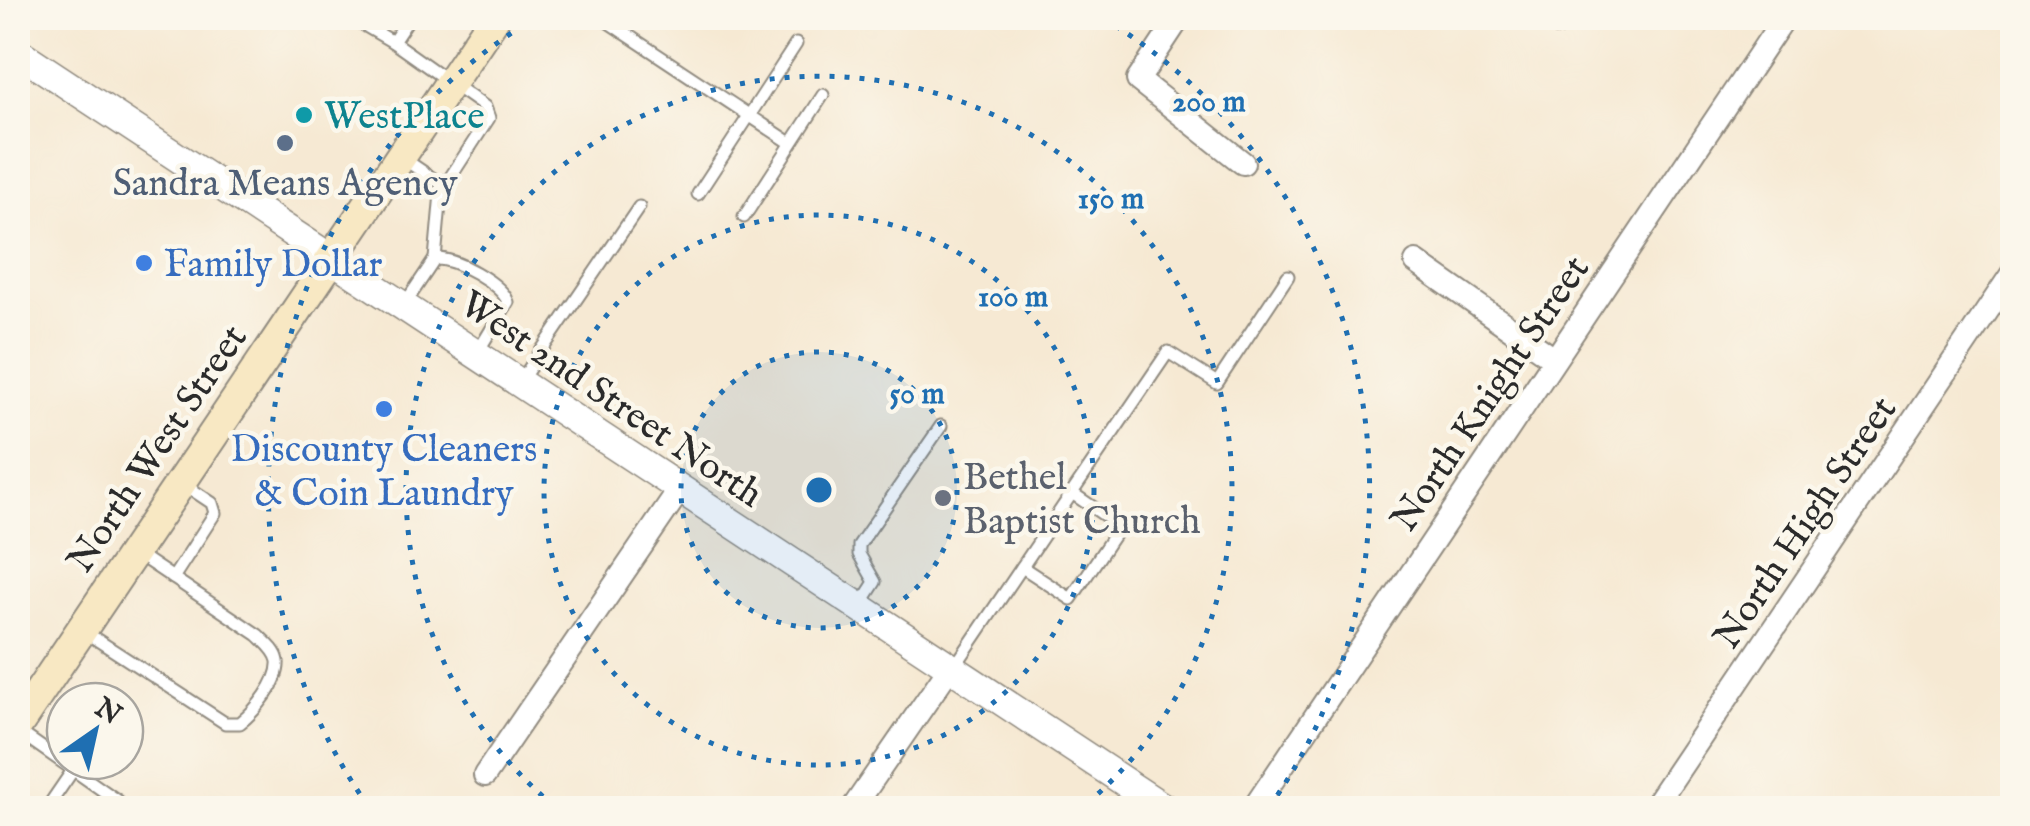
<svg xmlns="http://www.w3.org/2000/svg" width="2030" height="826" font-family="'IM FELL English',serif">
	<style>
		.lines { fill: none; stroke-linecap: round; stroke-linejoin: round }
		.service-casing { stroke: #908a7f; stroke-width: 15 }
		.minor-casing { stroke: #908a7f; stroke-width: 26 }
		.tertiary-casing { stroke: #908a7f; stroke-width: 31 }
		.secondary-casing { stroke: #908a7f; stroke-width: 34 }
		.service { stroke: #fff; stroke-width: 11 }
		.minor { stroke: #fff; stroke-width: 22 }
		.tertiary { stroke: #fff; stroke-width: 28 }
		.secondary { stroke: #f8e8c3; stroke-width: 30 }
		.ring { fill: none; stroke: #1f6fb2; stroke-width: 5; stroke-dasharray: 5 10 }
		.culture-dot { fill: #0f9aa8; stroke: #fbf7ec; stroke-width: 4 }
		.service-dot { fill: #5c6f8a; stroke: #fbf7ec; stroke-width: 4 }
		.shop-dot { fill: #3f7fe0; stroke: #fbf7ec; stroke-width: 4 }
		.worship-dot { fill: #6b7280; stroke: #fbf7ec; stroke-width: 4 }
		.labels { text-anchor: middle; stroke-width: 9; stroke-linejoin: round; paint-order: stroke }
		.culture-label { font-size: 38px; fill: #0d838f; stroke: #fbf7ec; text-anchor: start }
		.service-label { font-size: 38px; fill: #4e5e75; stroke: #fbf7ec }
		.shop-label { font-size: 38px; fill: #366cbe; stroke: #fbf7ec; text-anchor: start }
		.street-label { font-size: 38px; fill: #2b2b2b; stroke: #fbf7ec }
		.worship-label { font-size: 38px; fill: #5b616d; stroke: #fbf7ec; text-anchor: start }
		.centre { fill: #1f6fb2; stroke: #fbf7ec; stroke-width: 5 }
		.ring-label { font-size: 30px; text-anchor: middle; font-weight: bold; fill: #1f6fb2; stroke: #fbf7ec; stroke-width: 9; stroke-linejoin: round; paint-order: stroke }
	</style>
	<rect width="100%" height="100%" fill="#fbf7ec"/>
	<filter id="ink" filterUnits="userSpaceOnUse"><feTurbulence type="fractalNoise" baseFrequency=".01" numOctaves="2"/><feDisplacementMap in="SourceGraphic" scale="20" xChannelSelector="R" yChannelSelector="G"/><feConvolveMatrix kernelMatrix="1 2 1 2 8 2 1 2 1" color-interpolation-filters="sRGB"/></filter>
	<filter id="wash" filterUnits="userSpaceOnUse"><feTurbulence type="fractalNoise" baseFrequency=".0048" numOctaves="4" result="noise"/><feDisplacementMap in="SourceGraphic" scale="40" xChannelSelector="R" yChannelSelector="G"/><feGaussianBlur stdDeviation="2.25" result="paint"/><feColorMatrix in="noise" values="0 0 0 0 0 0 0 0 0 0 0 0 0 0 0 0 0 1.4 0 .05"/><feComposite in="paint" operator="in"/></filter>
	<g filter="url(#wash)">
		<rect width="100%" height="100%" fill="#f6e9d3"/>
	</g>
	<g filter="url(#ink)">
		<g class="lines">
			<g class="service-casing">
				<g id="service">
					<path d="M352,18l41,24"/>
					<path d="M602,18l189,125"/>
					<path d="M622,31l9,-13"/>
					<path d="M401,157l34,23 13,1 41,-63 -4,-11 -92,-65 16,-24"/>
					<path d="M698,194l98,-150"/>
					<path d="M744,217l79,-122"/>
					<path d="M435,259l7,-77"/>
					<path d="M404,305l31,-46c19,-2 67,25 73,43l-31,51"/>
					<path d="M520,382l119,-175"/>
					<path d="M1022,567l50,-74"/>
					<path d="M173,578l42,-65 -3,-10 -30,-20"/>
					<path d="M859,607l16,-25 -16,-28v-9l82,-119"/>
					<path d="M82,630l143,93h15c15,-12 40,-41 38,-62 -2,-11 -13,-19 -20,-26l-122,-82"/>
					<path d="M953,669l69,-102 49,32 49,-73 -48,-33 96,-141 49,31 71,-107"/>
					<path d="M18,731l100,70"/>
					<path d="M47,808l26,-38"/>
				</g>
			</g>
			<g class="minor-casing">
				<g id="minor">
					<path d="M1179,18l-41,62 105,83"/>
					<path d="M1550,18l8,5"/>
					<path d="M1416,262l138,97"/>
					<path d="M485,775l196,-287"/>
					<path d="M853,808l97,-141"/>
					<path d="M1254,808l530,-790"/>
					<path d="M1653,808l359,-534"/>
				</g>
			</g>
			<g class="tertiary-casing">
				<path id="tertiary" d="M18,52l1146,756"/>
			</g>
			<g class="secondary-casing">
				<path id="secondary" d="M18,724l476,-706"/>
			</g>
			<use href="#service" class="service"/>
			<use href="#minor" class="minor"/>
			<use href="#tertiary" class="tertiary"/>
			<use href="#secondary" class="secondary"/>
		</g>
	</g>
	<circle cx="819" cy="490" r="138" fill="#1f6fb2" fill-opacity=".12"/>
	<g class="ring">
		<circle cx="819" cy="490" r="138"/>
		<circle cx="819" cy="490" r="275"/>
		<path d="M554 806A413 413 0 1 1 1084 806"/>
		<path d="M368 806A551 551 0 0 1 535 18M1103 18A551 551 0 0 1 1270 806"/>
	</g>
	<circle class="culture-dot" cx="304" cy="115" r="10"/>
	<circle class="service-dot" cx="285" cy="143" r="10"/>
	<g class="shop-dot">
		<circle cx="144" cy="263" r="10"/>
		<circle cx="384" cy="409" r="10"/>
	</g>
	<circle class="worship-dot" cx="943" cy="498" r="10"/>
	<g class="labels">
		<g class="culture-label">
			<text x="324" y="128">WestPlace</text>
		</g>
		<g class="service-label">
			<text x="285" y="195">Sandra Means Agency</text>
		</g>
		<g class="shop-label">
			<text x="164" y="276">Family Dollar</text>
			<text x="384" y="461" text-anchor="middle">Discounty Cleaners<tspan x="384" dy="44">&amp; Coin Laundry</tspan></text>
		</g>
		<g class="street-label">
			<text transform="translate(1489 393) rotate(-56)" y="13">North Knight Street</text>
			<text transform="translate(612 398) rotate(34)" y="13">West 2nd Street North</text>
			<text transform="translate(156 448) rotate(-56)" y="13">North West Street</text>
			<text transform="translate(1804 522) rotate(-56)" y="13">North High Street</text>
		</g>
		<g class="worship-label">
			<text x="963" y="489">Bethel<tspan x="963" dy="44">Baptist Church</tspan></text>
		</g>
	</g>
	<circle cx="819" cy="490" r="15" class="centre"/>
	<g class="ring-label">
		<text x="1209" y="111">200 m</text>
		<text x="1111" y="208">150 m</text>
		<text x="1013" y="306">100 m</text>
		<text x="917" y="403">50 m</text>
	</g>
	<rect width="2030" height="826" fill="none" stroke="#fbf7ec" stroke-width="60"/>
	<g transform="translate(95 731) rotate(34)"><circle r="48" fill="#fbf7ec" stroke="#a8a59f" stroke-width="2.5"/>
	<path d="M0-8L18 38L0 25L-18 38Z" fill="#1f6fb2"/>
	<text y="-15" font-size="28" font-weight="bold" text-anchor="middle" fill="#2b2b2b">N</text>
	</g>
</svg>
